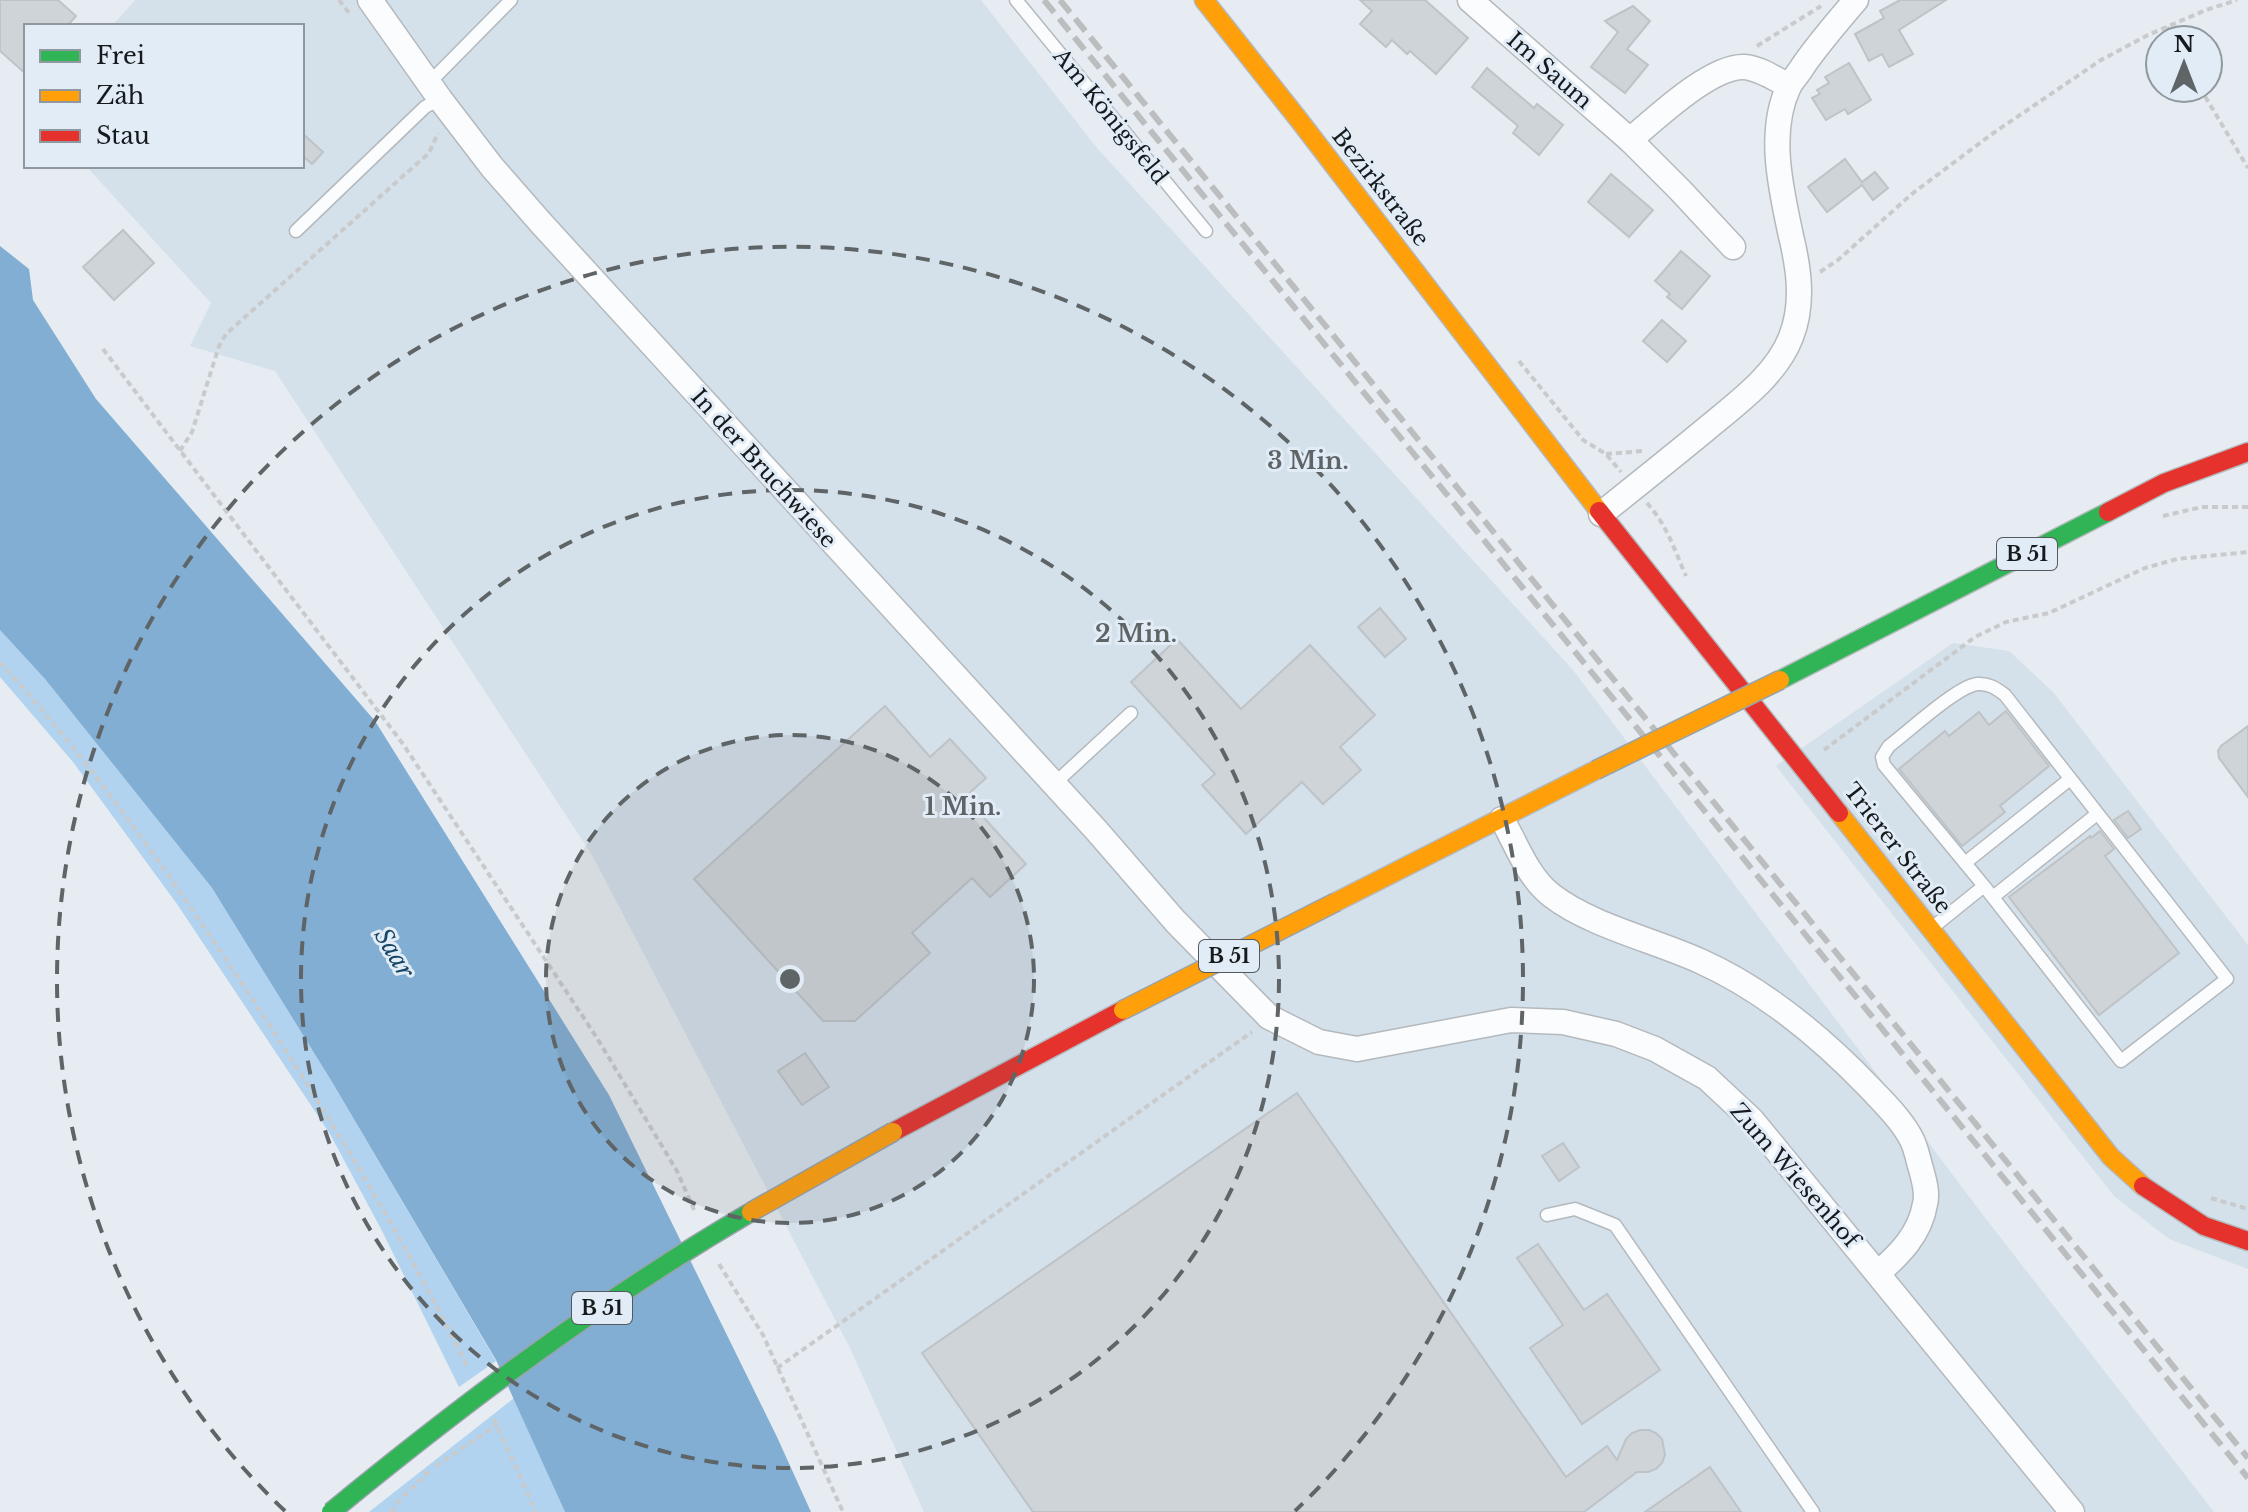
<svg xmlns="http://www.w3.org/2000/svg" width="2248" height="1512" font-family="'Libre Baskerville',serif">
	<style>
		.built { fill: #d4e0ea }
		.green { fill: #b1d3f0 }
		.water { fill: #81aed2 }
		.building { fill: #cfd4d8; stroke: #bec3c7; stroke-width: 2 }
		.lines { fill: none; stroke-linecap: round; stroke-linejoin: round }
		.lane-casing { stroke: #b4b9bd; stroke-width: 15 }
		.street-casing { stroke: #b4b9bd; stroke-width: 27 }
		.fast-casing { stroke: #b4b9bd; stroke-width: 21 }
		.slow-casing { stroke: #b4b9bd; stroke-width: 21 }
		.jam-casing { stroke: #b4b9bd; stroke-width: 21 }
		.path { stroke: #c9cacc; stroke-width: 4; stroke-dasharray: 6 4; stroke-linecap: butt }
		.lane { stroke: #fbfcfd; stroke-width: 12 }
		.street { stroke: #fbfcfd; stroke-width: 24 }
		.fast { stroke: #30b455; stroke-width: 18 }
		.slow { stroke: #ff9f0a; stroke-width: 18 }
		.jam { stroke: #e5322d; stroke-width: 18 }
		.rail { stroke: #bcbdbf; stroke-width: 6; stroke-dasharray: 16 8; stroke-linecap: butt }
		.fast-bridge-casing { stroke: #98a3ab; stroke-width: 21; stroke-linecap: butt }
		.slow-bridge-casing { stroke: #98a3ab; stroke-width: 21; stroke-linecap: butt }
		.fast-bridge { stroke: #30b455; stroke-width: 18 }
		.slow-bridge { stroke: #ff9f0a; stroke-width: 18 }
		.ring { fill: none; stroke: #5f6467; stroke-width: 4; stroke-dasharray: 14 10 }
		.labels { text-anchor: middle; stroke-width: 6; stroke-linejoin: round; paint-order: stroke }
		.shield { fill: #e1ecf6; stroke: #53595e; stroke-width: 2 }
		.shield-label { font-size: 20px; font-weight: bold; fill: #161a1d }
		.street-label { font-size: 22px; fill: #161a1d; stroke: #e1ecf6 }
		.water-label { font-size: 24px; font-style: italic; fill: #174568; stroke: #e1ecf6 }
		.centre { fill: #5f6467; stroke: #e1ecf6; stroke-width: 4 }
		.ring-label { font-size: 24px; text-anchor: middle; font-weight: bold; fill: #5f6467; stroke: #e1ecf6; stroke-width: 6; stroke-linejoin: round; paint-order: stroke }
	</style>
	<rect width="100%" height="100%" fill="#e6ecf1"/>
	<g class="built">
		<path d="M135,0h846l116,148 476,522 413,549 228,293h-1290l-74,-164 -258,-493 -317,-484 -85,-25 21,-43 -125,-137h216v-140h-190z"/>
		<path d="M1953,643l56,8 44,41 195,253v324l-79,-30 -55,-43 -338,-430z"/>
	</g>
	<g class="green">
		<path d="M0,630l45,49 167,209 120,194 164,279 -37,26 -78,-158 -51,-95 -153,-230 -104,-142 -73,-85z"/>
		<path d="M514,1398l51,114h-196z"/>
	</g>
	<path class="water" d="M0,246l29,23 4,31 63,99 279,322 234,374 168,342 34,75h-246l-69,-152 -164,-278 -120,-194 -167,-209 -45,-49z"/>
	<g class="building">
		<path d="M0,0h58l18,16 -9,10h-41v48l-26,-23z"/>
		<path d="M1360,0h65l43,38 -32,36 -26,-23 -3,3 -15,-14 -6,7 -26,-23 12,-13z"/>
		<path d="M1900,0h46l-47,30 14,24 -24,13 -7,-13 -13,7 -14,-27 29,-16 -4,-7z"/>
		<path d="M1633,6l17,15 -23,28 21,16 -23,28 -34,-26 27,-35 -13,-11z"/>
		<path d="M1849,63l22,37 -23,14 -3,-5 -19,11 -14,-22 8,-4 -3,-4 12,-7 -4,-6z"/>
		<path d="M1487,68l47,40 3,-4 26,21 -24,30 -26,-22 5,-7 -46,-39z"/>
		<path d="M302,133l21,19 -11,12 -10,-9z"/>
		<path d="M1845,159l17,23 13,-10 13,16 -15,12 -11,-15 -35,27 -19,-25z"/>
		<path d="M1611,174l42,36 -24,27 -41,-35z"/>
		<path d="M123,230l31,33 -40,37 -31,-33z"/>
		<path d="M1681,251l29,25 -28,33 -15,-12 3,-3 -15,-13z"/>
		<path d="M1662,320l24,21 -19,21 -24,-21z"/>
		<path d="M1380,608l26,31 -21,18 -27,-30z"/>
		<path d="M1177,639l64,70 69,-64 65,70 -35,32 21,23 -38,34 -21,-22 -56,52 -44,-49 13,-11 -84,-92z"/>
		<path d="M885,706l45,51 20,-18 36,39 -21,19 61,67 -36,33 -18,-19 -60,55 18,20 -75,68h-32l-129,-142z"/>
		<path d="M2006,711l43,55 -49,40 5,6 -43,34 -63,-77 46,-38 4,5 30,-24 10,13z"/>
		<path d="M2248,726v71l-29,-39 -1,-7 3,-5z"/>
		<path d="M2128,811l13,18 -13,9 -14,-18z"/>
		<path d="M2100,831l14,18 -9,7 74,97 -80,62 -90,-118 81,-61 1,2z"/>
		<path d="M805,1053l24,34 -27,18 -24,-34z"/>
		<path d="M1297,1093l269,384 41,-31 10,14 9,-21 6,-6 8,-3h9l7,3 6,6 3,16 -3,8 -6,6 -8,3h-11l-53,40h-551l-111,-159z"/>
		<path d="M1563,1143l16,24 -20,14 -17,-25z"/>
		<path d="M1538,1244l46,66 23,-16 53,76 -78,54 -52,-76 33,-23 -46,-67z"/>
		<path d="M1710,1467l31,45h-96z"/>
	</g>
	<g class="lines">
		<g class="lane-casing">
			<g id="lane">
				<path d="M1016,0l190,231"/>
				<path d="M429,83l82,-83"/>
				<path d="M296,231l129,-124 15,-8"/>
				<path d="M1054,784l77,-71"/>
				<path d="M1965,863l105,-84"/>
				<path d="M1993,897l104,-83"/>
				<path d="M1932,928l52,-42 137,175 106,-82 -222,-284c-9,-7 -17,-12 -28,-11 -21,3 -69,48 -88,62l-7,11 2,8 100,121"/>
				<path d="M1547,1215l28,-6 40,16 198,287"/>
			</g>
		</g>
		<g class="street-casing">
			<g id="street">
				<path d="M370,0l70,99 52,68 49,56 556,608 78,90 94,96 50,25 38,7 154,-29 52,2 53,12 39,15 52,29 45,42 320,392"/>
				<path d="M1470,0l160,140 50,50 53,57"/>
				<path d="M1630,140c25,-21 80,-74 114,-73 16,1 31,12 45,19"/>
				<path d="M1601,514c35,-28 70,-56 104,-84 31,-26 71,-54 86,-93 13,-33 8,-68 0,-101 -10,-47 -24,-104 -2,-150 4,-7 10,-13 14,-20 16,-23 34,-44 53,-66"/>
				<path d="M1502,819c14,25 26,58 49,76 40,31 103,45 149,66 65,29 121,76 170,127 14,15 32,32 42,52 4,8 6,19 9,29 3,11 7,24 4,35 -5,30 -25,50 -47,69"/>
			</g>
		</g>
		<g class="fast-casing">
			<path id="fast" d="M1780,680l328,-168"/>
		</g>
		<g class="slow-casing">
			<g id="slow">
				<path d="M1204,0l95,120 300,391"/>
				<path d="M1839,813l272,344 32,29"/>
				<path d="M1336,902l260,-132"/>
			</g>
		</g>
		<g class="jam-casing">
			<g id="jam">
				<path d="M1599,511l240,302"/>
				<path d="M2108,512l56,-29 84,-31"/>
				<path d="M893,1132l230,-122"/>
				<path d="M2143,1186l61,40 44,15"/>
			</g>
		</g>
		<g class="path">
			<path d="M339,0l11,14"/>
			<path d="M2167,27l7,13"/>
			<path d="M1757,46l64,-40"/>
			<path d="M2200,88l48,80"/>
			<path d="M1820,272l18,-12 75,-67 79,-59 109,-74 47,-25 58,-25 31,-10"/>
			<path d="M103,349l300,395 194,294 80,133 18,41"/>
			<path d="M1519,361l64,79 23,14 15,18"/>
			<path d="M180,451l12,-19 27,-86 7,-12 203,-181 9,-20"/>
			<path d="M1606,454l37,-3"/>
			<path d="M1647,503c20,22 27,46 39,73"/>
			<path d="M2163,516l39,-9h46"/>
			<path d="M0,662c24,27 48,55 71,83 64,80 123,166 180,252 79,120 153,242 217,371"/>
			<path d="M1824,750l151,-113 31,-15 43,-9 96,-45 32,-9 71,-7"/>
			<path d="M2211,1198l37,11"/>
			<path d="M719,1264l44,71 80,177"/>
			<path d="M777,1368l475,-336"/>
			<path d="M494,1419l42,93"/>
			<path d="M436,1466l61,-41"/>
			<path d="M391,1512l11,-14 27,-27"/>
		</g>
		<use href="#lane" class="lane"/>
		<use href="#street" class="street"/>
		<use href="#fast" class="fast"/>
		<use href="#slow" class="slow"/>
		<use href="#jam" class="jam"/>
		<g class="rail">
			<path d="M1044,0l1204,1478"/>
			<path d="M1060,0l1188,1458"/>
		</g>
		<g class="fast-bridge-casing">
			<path id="fast-bridge" d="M331,1512c133,-109 271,-213 420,-300"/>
		</g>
		<g class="slow-bridge-casing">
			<g id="slow-bridge">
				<path d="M1596,770l184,-90"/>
				<path d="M1123,1010l213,-108"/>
				<path d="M751,1212l142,-80"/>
			</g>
		</g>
		<use href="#fast-bridge" class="fast-bridge"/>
		<use href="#slow-bridge" class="slow-bridge"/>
	</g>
	<circle cx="790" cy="979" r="244" fill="#5f6467" fill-opacity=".12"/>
	<g class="ring">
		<circle cx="790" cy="979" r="244"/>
		<circle cx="790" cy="979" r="489"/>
		<path d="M285 1511A733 733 0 1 1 1295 1511"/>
	</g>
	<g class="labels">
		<g class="shield">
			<rect x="1997" y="538" width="60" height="32" rx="6"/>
			<rect x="1199" y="940" width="60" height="32" rx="6"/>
			<rect x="572" y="1292" width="60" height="32" rx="6"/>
		</g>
		<g class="shield-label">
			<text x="2027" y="561">B 51</text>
			<text x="1229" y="963">B 51</text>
			<text x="602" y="1315">B 51</text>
		</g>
		<g class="street-label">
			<text transform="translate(1550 70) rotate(41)" y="8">Im Saum</text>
			<text transform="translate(1111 116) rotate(51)" y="8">Am Königsfeld</text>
			<text transform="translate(1381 187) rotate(52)" y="8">Bezirkstraße</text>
			<text transform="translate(764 468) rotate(48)" y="8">In der Bruchwiese</text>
			<text transform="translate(1898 848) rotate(52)" y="8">Trierer Straße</text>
			<text transform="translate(1795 1175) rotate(49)" y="8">Zum Wiesenhof</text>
		</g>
		<g class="water-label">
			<text transform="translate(394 953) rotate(59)" y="8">Saar</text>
		</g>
	</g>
	<circle cx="790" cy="979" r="12" class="centre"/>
	<g class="ring-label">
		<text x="1308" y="469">3 Min.</text>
		<text x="1136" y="642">2 Min.</text>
		<text x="963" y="815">1 Min.</text>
	</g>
	<rect x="24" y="24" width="280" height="144" fill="#e1ecf6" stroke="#90989f" stroke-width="2"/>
	<rect x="40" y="50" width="40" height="12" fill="#30b455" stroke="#90989f" stroke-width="2"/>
	<text x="96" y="64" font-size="24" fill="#161a1d">Frei</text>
	<rect x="40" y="90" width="40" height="12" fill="#ff9f0a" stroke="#90989f" stroke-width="2"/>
	<text x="96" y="104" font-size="24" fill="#161a1d">Zäh</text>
	<rect x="40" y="130" width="40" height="12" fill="#e5322d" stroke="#90989f" stroke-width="2"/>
	<text x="96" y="144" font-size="24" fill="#161a1d">Stau</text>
	<g transform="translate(2184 64)"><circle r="38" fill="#e1ecf6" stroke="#90989f" stroke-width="2"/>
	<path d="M0-6L14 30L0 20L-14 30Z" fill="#5f6467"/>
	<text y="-12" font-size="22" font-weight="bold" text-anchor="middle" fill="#161a1d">N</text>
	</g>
</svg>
